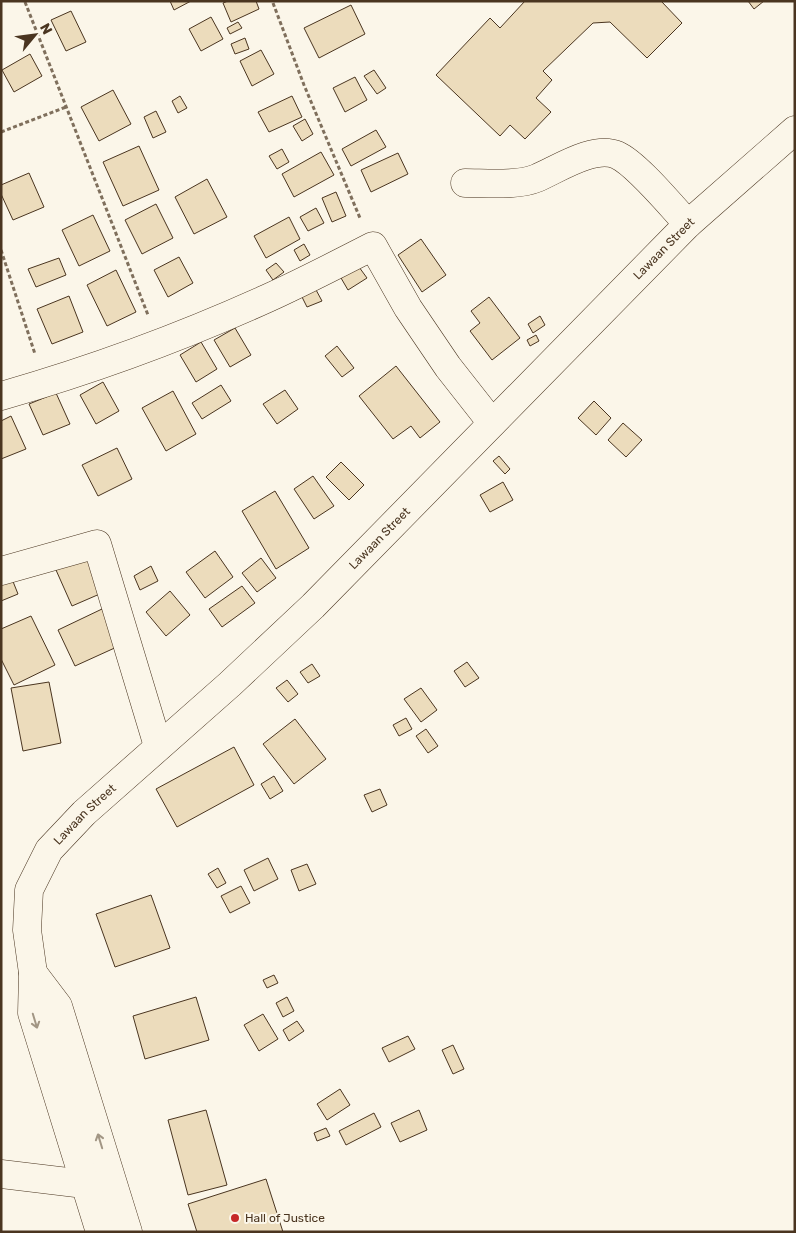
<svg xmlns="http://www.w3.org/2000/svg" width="796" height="1233" font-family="Rubik,sans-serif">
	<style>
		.building { fill: #ecdcbc; stroke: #4a3520 }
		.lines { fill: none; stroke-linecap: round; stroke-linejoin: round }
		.minor-casing { stroke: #4a3520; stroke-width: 29 }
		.path { stroke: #7f6f5c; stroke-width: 3; stroke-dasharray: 4 2.5; stroke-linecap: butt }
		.minor { stroke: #fbf6e9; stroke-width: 28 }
		.oneway { stroke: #a29684 }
		.poi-dot { fill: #c62828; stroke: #fbf6e9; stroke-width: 2 }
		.labels { text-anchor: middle; stroke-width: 4; stroke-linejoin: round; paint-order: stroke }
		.street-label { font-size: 12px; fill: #4a3520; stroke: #fbf6e9 }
		.poi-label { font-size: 12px; fill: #4a3520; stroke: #fbf6e9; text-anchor: start }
	</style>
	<rect width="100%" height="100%" fill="#fbf6e9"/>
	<g class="building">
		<path d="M170,1h21l-17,9z"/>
		<path d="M228,1h28l3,8 -28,13 -8,-19z"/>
		<path d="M525,1h136l21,22 -35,35 -37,-36 -17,1 -50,48 9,9 -16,18 15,14 -26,27 -15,-14 -10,11 -64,-61 54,-57 10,10z"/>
		<path d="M748,1h16l-10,8z"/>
		<path d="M351,5l14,29 -46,24 -15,-30z"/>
		<path d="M71,11l15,31 -20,9 -15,-31z"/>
		<path d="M211,17l12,22 -22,12 -12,-22z"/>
		<path d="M238,22l4,6 -12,6 -3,-6z"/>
		<path d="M245,38l4,11 -14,5 -4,-10z"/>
		<path d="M261,50l13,24 -22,12 -12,-25z"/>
		<path d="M30,54l12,22 -28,16 -12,-22z"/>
		<path d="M374,70l12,18 -9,6 -13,-18z"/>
		<path d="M355,77l12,23 -22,12 -12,-24z"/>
		<path d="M113,90l18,34 -32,17 -18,-34z"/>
		<path d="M180,96l7,12 -9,5 -6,-12z"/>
		<path d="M292,96l10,21 -33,15 -11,-20z"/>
		<path d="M156,111l10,21 -13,6 -9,-21z"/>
		<path d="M305,119l8,15 -11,7 -9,-15z"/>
		<path d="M376,130l10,17 -35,19 -9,-17z"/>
		<path d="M139,146l20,44 -36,16 -20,-44z"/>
		<path d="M282,149l7,13 -12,7 -8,-13z"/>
		<path d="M321,152l13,23 -40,22 -12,-23z"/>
		<path d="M398,153l10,21 -37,18 -10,-22z"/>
		<path d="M29,173l15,34 -31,13 -12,-26v-9z"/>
		<path d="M207,179l20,38 -33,17 -19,-37z"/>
		<path d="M336,192l10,24 -14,6 -10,-24z"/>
		<path d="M156,204l17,34 -31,16 -17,-34z"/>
		<path d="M316,208l8,15 -16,8 -8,-14z"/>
		<path d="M93,215l17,36 -31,15 -17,-36z"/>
		<path d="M289,217l11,22 -34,19 -12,-22z"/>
		<path d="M421,239l25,36 -24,17 -24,-37z"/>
		<path d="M304,244l6,11 -10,6 -6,-11z"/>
		<path d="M179,257l14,26 -25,14 -14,-27z"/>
		<path d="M59,258l7,17 -30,12 -8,-18z"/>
		<path d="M276,263l8,9 -11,8 -7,-10z"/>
		<path d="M359,267l8,11 -19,12 -7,-12z"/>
		<path d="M116,270l20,42 -29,14 -20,-41z"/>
		<path d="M315,288l7,13 -15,6 -6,-12z"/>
		<path d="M69,296l14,36 -31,12 -15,-35z"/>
		<path d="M489,297l31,41 -28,22 -22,-29 10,-8 -9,-12z"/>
		<path d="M540,316l5,9 -12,8 -5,-9z"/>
		<path d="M235,328l16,27 -21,12 -16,-27z"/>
		<path d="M536,335l3,6 -9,5 -3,-6z"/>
		<path d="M201,342l16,27 -21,13 -16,-27z"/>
		<path d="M337,346l17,22 -12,9 -17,-21z"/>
		<path d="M396,366l44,56 -20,16 -9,-12 -18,13 -34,-43z"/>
		<path d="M103,382l16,29 -23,13 -16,-29z"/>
		<path d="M221,385l10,16 -29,18 -10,-16z"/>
		<path d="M285,390l13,19 -21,15 -14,-20z"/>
		<path d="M173,391l23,43 -30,17 -24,-43z"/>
		<path d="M56,393l14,31 -27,11 -14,-31z"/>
		<path d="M594,401l17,17 -15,17 -18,-17z"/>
		<path d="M11,416l15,33 -25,10v-38z"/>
		<path d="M623,423l19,17 -16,17 -18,-17z"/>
		<path d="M117,448l15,31 -34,17 -16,-31z"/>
		<path d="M499,456l11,13 -5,5 -12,-13z"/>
		<path d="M341,462l23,23 -15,15 -23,-23z"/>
		<path d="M313,476l21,30 -20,13 -20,-30z"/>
		<path d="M503,482l10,18 -23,12 -10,-17z"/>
		<path d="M275,491l34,57 -33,21 -34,-58z"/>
		<path d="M215,551l18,26 -28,21 -19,-26z"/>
		<path d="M87,557l15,36 -30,13 -16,-36z"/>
		<path d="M261,558l15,20 -19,14 -15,-19z"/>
		<path d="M151,566l7,15 -18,9 -6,-14z"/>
		<path d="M12,579l6,15 -17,7v-17z"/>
		<path d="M242,586l13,17 -33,24 -13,-18z"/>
		<path d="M170,591l20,24 -24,21 -20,-24z"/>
		<path d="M102,609l17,37 -44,20 -17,-36z"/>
		<path d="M31,616l24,49 -41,20 -13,-26v-30z"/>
		<path d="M467,662l12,16 -14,9 -11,-16z"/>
		<path d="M312,664l8,12 -12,7 -8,-11z"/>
		<path d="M287,680l11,14 -10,8 -12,-14z"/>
		<path d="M49,682l12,61 -38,8 -12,-63z"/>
		<path d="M421,688l16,22 -16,12 -17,-23z"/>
		<path d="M406,718l6,11 -13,7 -6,-11z"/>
		<path d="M295,719l31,40 -32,25 -31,-40z"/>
		<path d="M426,729l12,17 -10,7 -12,-17z"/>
		<path d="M234,747l20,38 -77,42 -21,-38z"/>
		<path d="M274,776l9,15 -13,8 -9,-15z"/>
		<path d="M380,789l7,16 -15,7 -8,-17z"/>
		<path d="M268,858l10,21 -24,12 -10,-21z"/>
		<path d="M307,864l9,20 -17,7 -8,-21z"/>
		<path d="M218,868l8,15 -9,5 -9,-14z"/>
		<path d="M241,886l9,17 -20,10 -9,-17z"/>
		<path d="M151,895l19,53 -55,19 -19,-53z"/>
		<path d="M274,975l4,8 -11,5 -4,-8z"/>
		<path d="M196,997l13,43 -64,19 -12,-43z"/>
		<path d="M287,997l7,14 -11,6 -7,-14z"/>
		<path d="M263,1014l15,25 -19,12 -15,-26z"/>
		<path d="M297,1021l7,10 -15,10 -6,-11z"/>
		<path d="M408,1036l7,13 -26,13 -7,-14z"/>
		<path d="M453,1045l11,24 -11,5 -11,-24z"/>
		<path d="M340,1089l10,16 -23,15 -10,-16z"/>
		<path d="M206,1110l21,75 -39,10 -20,-75z"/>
		<path d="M419,1110l8,20 -27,12 -9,-19z"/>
		<path d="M374,1113l7,14 -35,18 -7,-14z"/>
		<path d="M326,1128l4,8 -13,5 -3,-8z"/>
		<path d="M266,1179l17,53h-86l-9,-28z"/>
	</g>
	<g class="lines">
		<g class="minor-casing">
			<g id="minor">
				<path d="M465,183c21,0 53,3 72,-5 21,-9 57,-33 80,-23 20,9 55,52 71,69"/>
				<path d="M1,396c91,-26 181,-59 267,-98 35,-16 70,-34 105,-52l35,62 40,59 44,56"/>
				<path d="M1,571l96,-27 61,202"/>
				<path d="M33,973l25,33 70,226"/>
				<path d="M1,1174l100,12"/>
				<path id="s1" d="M100,1232l-68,-219 1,-40 -6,-43 2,-40 20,-40 35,-37 146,-129 83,-78 375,-382 107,-94"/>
			</g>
		</g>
		<g class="path">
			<path d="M25,2l123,313"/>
			<path d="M273,3l31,82 56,133"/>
			<path d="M1,132l65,-25"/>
			<path d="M1,250l34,104"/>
		</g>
		<use href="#minor" class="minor"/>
	</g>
	<defs><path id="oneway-shaft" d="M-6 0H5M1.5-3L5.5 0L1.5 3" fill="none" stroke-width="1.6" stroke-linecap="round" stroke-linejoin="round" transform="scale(1.25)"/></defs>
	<g class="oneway">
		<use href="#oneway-shaft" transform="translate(35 1021) rotate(73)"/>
		<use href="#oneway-shaft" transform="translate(100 1141) rotate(-107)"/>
	</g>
	<circle class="poi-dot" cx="235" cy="1218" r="5"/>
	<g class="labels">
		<g class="street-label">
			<text dy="4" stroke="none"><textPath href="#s1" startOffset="1258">Lawaan Street</textPath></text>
			<text dy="4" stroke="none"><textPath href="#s1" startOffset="852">Lawaan Street</textPath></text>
			<text dy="4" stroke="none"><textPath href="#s1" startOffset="448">Lawaan Street</textPath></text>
		</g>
		<g class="poi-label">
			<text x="245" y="1222">Hall of Justice</text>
		</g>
	</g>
	<rect width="796" height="1233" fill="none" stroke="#4a3520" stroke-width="5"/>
	<g transform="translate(35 35) rotate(61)" stroke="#fbf6e9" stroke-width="4" paint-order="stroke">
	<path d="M0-4L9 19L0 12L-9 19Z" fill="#4a3520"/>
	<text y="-8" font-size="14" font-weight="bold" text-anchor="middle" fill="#4a3520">N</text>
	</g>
</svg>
